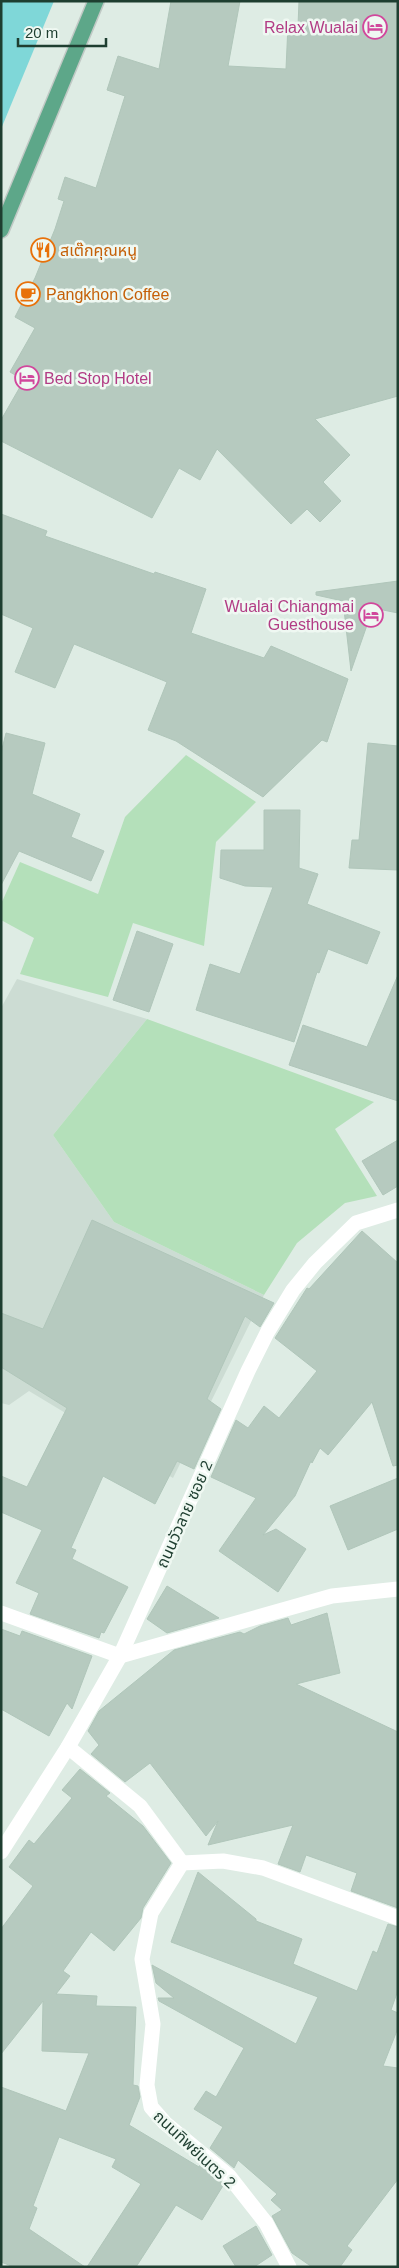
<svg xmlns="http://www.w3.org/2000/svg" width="399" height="2268" font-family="Helvetica,'Noto Sans Thai',sans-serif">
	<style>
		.built { fill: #ccdcd3 }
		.green { fill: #b4e0ba }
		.water { fill: #7fd7d8 }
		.building { fill: #b6cabf; stroke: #b0c6ba }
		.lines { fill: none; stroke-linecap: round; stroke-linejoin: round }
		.major-casing { stroke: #c0c9c5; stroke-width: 18 }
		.minor { stroke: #fff; stroke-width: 15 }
		.major { stroke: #5da789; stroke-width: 15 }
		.labels { text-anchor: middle; stroke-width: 5; stroke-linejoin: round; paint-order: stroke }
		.hotel-label { font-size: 16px; fill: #b23c85; stroke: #eff8f2; text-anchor: end }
		.food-label { font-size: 16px; fill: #c56008; stroke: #eff8f2; text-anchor: start }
		.street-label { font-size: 16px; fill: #1e3e30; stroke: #eff8f2 }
	</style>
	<rect width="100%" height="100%" fill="#deece4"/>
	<path class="built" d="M17,979l130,40 -94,116 61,87 150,73 -91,183 -144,-87 -20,14 -8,-2v-395z"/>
	<g class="green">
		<path d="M186,755l70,47 -40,40 -12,104 -71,-23 -25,74 -88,-23 14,-36 -33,-18v-16l19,-42 78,32 27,-77z"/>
		<path d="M147,1019l227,83 -39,27 42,67 -32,7 -48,40 -33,52 -150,-73 -61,-87z"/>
	</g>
	<path class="water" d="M1,1h53l-53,128z"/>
	<g class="building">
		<path d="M171,1h69l-12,65 58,3 2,-44 10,1 1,-25h99v395l-83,23 35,36 -27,27 18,19 -21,21 -13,-13 -16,15 -74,-75 -17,31 -21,-12 -27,50 -151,-77v-21l23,-40 -14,-8 25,-44 -20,-11 20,-39 20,-49 9,-28 -6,-2 7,-22 31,11 29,-92 -18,-6 11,-34 41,13z"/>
		<path d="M1,514l46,17 -2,5 109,38 1,-2 51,17 -15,44 73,25 7,-12 77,33 -21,63 -5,-2 -59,57 -87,-56 -28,-11 19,-48 -93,-38 -19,44 -40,-16 18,-44 -32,-14z"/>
		<path d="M398,581v32l-25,-5 -22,63 -8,-70 -27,-6v-3z"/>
		<path d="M6,733l39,10 -13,51 48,20 -9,23 33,14 -13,30 -72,-30 -18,34v-132z"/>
		<path d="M368,743l30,3v124l-49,-2 3,-28h7z"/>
		<path d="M264,810h36l-1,58 19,6 -11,30 73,28 -13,32 -39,-15 -9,24 -2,-1 -23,70 -98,-32 14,-46 30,10 33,-87 -28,-1 -25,-8 1,-28h43z"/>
		<path d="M137,931l36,13 -24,68 -36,-12z"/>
		<path d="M398,975v126l-109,-36 14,-40 64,22z"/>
		<path d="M398,1140v46l-15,9 -21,-34z"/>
		<path d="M92,1220l182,83 -14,24 -15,-11 -38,83 14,10 -27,60 -17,-8 -22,43 -52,-28 -32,72 5,2 -4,9 56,28 -24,46 -3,-1 -2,6 -69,-24 9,-21 -23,-10 26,-53 -41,-18v-36l26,11 40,-79 -66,-41v-54l42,16z"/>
		<path d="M362,1231l36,32v202l-5,1 -21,-64 -44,53 -8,-7 -8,15 -1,-2 -16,35 -32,39 13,-6 30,20 -28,43 -59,-41 37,-53 -45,-21 25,-57 12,8 16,-22 15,12 38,-47 -42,-33 32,-50 2,1z"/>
		<path d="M398,1478v51l-50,21 -18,-44z"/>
		<path d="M167,1586l52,32 -52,15 -20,-14z"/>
		<path d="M327,1613l13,60 -44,11 102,48v176l-47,-17 6,-18 -51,-18 -6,17 -22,-8 15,-39 -85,20 10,-24 -12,15 -56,-73 -25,19 -34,-28 8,-9 -11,-14 11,-20 75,-61 66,-18 4,2 16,-8 28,-8 3,7z"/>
		<path d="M1,1629l19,7 2,-5 70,25 -20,53 -5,-6 -18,33 -48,-27z"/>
		<path d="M80,1769l30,24 -4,3 37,30 28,37 -28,45 -2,10 -27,33 -23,-19 -28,39 7,5 -14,18 41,2 -1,10 40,1 -3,78 5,1 2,11 -11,28 70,42 1,-2 24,19 -22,36 -26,-15 -40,62h-49l54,-83 -29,-17 4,-8 -57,-22 -26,69 4,2 -8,21 56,38h-71l-13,-5v-175l65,24 23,-58 -47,-2 1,-50 -42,53v-125l32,-43 -24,-19 20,-27 5,4 38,-46 -10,-8z"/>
		<path d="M198,1872l58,47v2l46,18 -9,25 64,27 16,-40 4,2 11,-29 10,3v63l-7,20 7,3v15l-15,38 15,2v111l-51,67 5,4 -12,17h-28l-20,-14 -20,-37 10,-6 -11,-10 6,-6 -39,-34 -4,8 -24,-20 13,-21 -29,-18 12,-18 10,6 28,-49 -85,-47 -1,-3h16l-18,-15 -4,-18 144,79 22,-47 -147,-55z"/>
		<path d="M256,2226l16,29 -18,12h-18l-13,-21z"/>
	</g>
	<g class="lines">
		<g class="major-casing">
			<path id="major" d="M1,230l95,-229"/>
		</g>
		<g class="minor">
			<path d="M1,1613l119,43 212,-60 66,-7"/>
			<path d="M68,1747l72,59 42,57"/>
			<path d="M1,1852l67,-105 52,-91 128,-285 20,-40 25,-41 22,-27 41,-40 42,-13"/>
			<path d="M182,1863l-31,50 -9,46 11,65 -6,61 4,22 14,16 64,53 37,47 23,44"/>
			<path d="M182,1863l41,-2 40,7 135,50"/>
		</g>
		<use href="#major" class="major"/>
	</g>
	<defs>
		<g id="hotel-ring" transform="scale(1.25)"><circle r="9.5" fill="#eff8f2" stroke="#d1479c" stroke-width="1.5"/><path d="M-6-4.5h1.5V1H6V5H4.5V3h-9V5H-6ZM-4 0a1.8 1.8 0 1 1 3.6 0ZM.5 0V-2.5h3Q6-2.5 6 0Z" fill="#d1479c"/></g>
		<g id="restaurant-ring" transform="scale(1.25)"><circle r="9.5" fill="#eff8f2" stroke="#e8710a" stroke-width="1.5"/><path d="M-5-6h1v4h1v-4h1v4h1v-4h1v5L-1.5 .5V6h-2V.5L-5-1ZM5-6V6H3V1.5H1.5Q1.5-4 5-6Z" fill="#e8710a"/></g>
		<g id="cafe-ring" transform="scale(1.25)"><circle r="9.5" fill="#eff8f2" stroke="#e8710a" stroke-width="1.5"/><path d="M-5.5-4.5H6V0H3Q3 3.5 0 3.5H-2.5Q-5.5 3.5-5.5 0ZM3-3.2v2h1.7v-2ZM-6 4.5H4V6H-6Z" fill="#e8710a"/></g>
	</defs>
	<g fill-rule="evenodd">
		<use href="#hotel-ring" x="375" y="27"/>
		<use href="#restaurant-ring" x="43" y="250"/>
		<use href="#cafe-ring" x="28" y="294"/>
		<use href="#hotel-ring" x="27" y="378"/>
		<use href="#hotel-ring" x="371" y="615"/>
	</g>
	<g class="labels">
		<g class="hotel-label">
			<text x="358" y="33">Relax Wualai</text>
			<text x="44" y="384" text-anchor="start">Bed Stop Hotel</text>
			<text x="354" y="612">Wualai Chiangmai<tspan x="354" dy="18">Guesthouse</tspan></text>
		</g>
		<g class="food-label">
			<text x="60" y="256">สเต๊กคุณหนู</text>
			<text x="46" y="300">Pangkhon Coffee</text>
		</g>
		<g class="street-label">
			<text transform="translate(184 1514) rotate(-66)" y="6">ถนนวัวลาย ซอย 2</text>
			<text transform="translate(195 2149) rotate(43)" y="6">ถนนทิพย์เนตร 2</text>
		</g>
	</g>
	<rect width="399" height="2268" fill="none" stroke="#1e3e30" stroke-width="5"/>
	<path d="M18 38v8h88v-8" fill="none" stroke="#1e3e30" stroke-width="2.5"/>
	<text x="25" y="38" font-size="15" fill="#1e3e30" stroke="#eff8f2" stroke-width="4" paint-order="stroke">20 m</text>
</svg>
